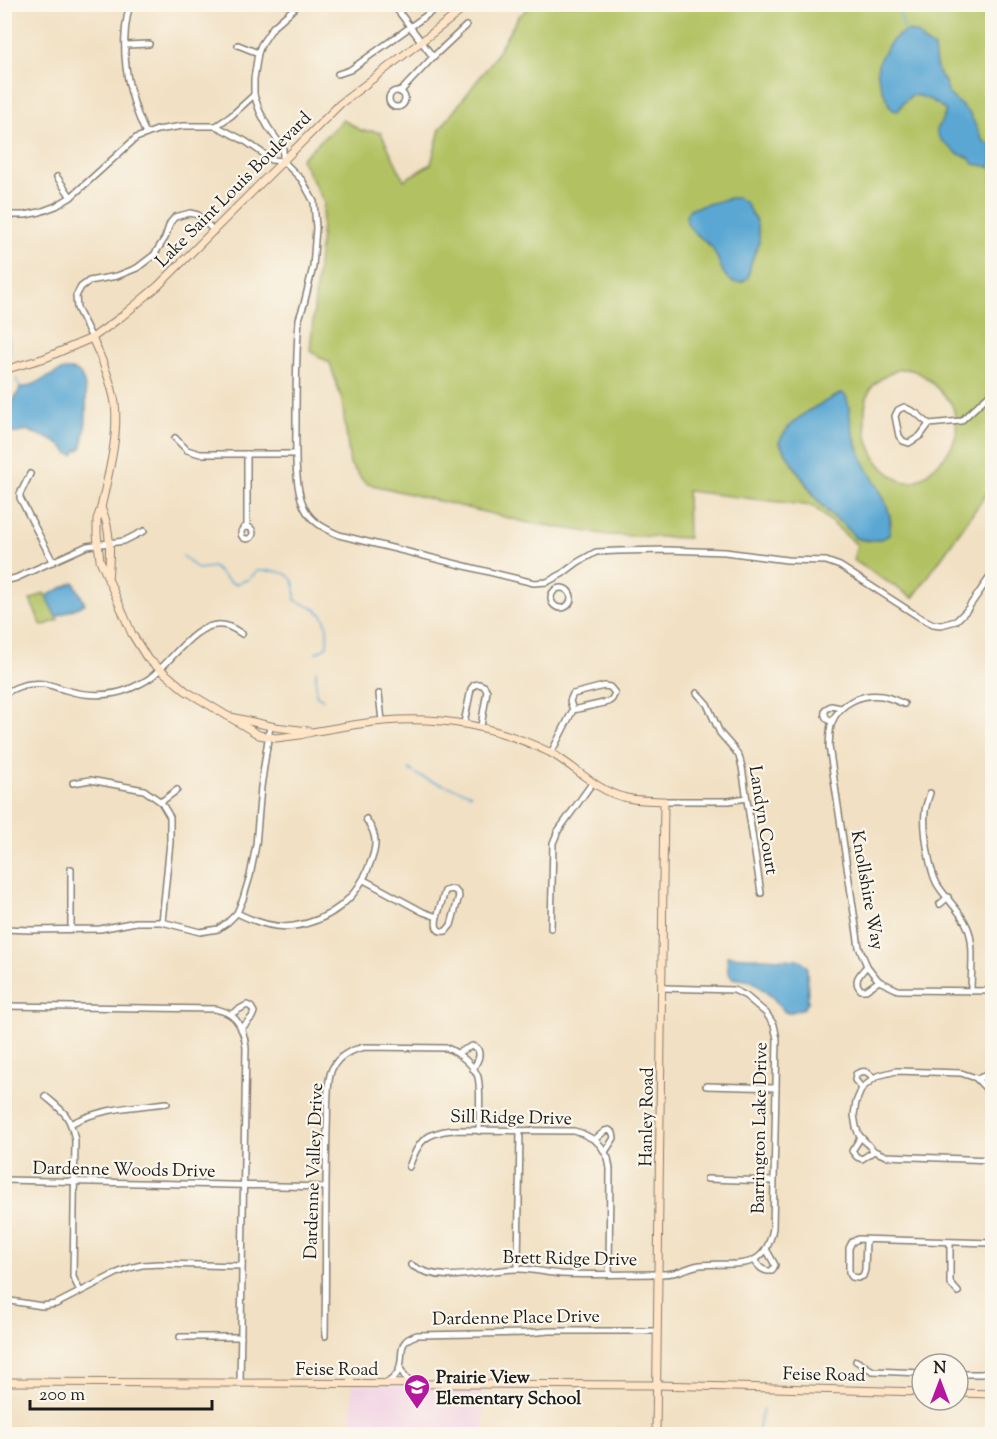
<svg xmlns="http://www.w3.org/2000/svg" width="997" height="1439" font-family="'Sorts Mill Goudy',serif">
	<style>
		.built { fill: #f1d0e3 }
		.green { fill: #b2c264; stroke: #676f40; stroke-width: 1.5; fill-rule: evenodd }
		.water { fill: #5aa7d3; stroke: #3b6278; stroke-width: 1.5 }
		.lines { fill: none; stroke-linecap: round; stroke-linejoin: round }
		.stream { stroke: #5aa7d3; stroke-width: 1.5 }
		.street-casing { stroke: #867e70; stroke-width: 8 }
		.secondary-casing { stroke: #867e70; stroke-width: 9 }
		.street { stroke: #fff; stroke-width: 5 }
		.secondary { stroke: #ffe4c6; stroke-width: 7 }
		.labels { text-anchor: middle; stroke-width: 4.5; stroke-linejoin: round; paint-order: stroke }
		.street-label { font-size: 18px; fill: #1c1c1c; stroke: #fbf7ec }
		.poi-label { font-size: 18px; font-weight: bold; fill: #1c1c1c; stroke: #fbf7ec; text-anchor: start }
	</style>
	<rect width="100%" height="100%" fill="#fbf7ec"/>
	<filter id="ink" filterUnits="userSpaceOnUse"><feTurbulence type="fractalNoise" baseFrequency=".0167" numOctaves="2"/><feDisplacementMap in="SourceGraphic" scale="12" xChannelSelector="R" yChannelSelector="G"/><feConvolveMatrix kernelMatrix="1 2 1 2 8 2 1 2 1" color-interpolation-filters="sRGB"/></filter>
	<filter id="wash" filterUnits="userSpaceOnUse"><feTurbulence type="fractalNoise" baseFrequency=".008" numOctaves="4" result="noise"/><feDisplacementMap in="SourceGraphic" scale="24" xChannelSelector="R" yChannelSelector="G"/><feGaussianBlur stdDeviation="1.35" result="paint"/><feColorMatrix in="noise" values="0 0 0 0 0 0 0 0 0 0 0 0 0 0 0 0 0 1.4 0 .05"/><feComposite in="paint" operator="in"/></filter>
	<g filter="url(#wash)">
		<rect width="100%" height="100%" fill="#f1e0c3"/>
		<path class="built" d="M352,1384l131,1v49h-131z"/>
		<g class="green">
			<path d="M532,5h460v481l-79,112 -60,-38 4,-15 -44,-39 -126,-15 1,47 -79,-3 -80,-12 -164,-40 -15,-19 -8,-63 -12,-38 -20,-12 14,-149 -23,-43 42,-39 19,11h11l8,2 23,47 27,-16 9,-35 53,-69 25,-43zM730,198l29,44 -16,40c-21,1 -19,-13 -27,-28 -5,-9 -13,-15 -21,-21l24,-32zM900,369c16,-1 27,8 38,20 4,5 9,9 13,14 3,5 4,12 5,18 3,20 -8,34 -23,47 -6,5 -14,14 -23,14 -12,1 -27,-13 -33,-22 -12,-16 -18,-57 -4,-74 6,-8 17,-13 27,-17zM842,393c7,23 11,46 21,67 10,22 26,40 28,64l-22,17 -11,-2c-10,-12 -23,-20 -34,-31 -16,-16 -32,-46 -45,-66l28,-31z"/>
			<path d="M44,593l14,27 -16,6 -12,-26z"/>
		</g>
		<g class="water">
			<path d="M908,31l10,3 5,7 11,7c1,7 1,19 5,26 7,10 6,4 8,18l23,22 13,27 9,5v21l-18,-3 -6,-7 -10,-3 -17,-14 -4,-7v-3l8,-16v-4c-9,-8 -21,-14 -33,-15l-9,8 -5,8 -5,-1c-5,-5 -6,-10 -9,-17 -9,-20 -10,-30 5,-48 5,-7 11,-12 19,-14z"/>
			<path d="M730,198h7l8,4 11,19 3,13v8l-8,21 -3,15c-5,4 -12,6 -17,3 -11,-7 -12,-24 -19,-33 -7,-9 -19,-14 -24,-23 -1,-1 -2,-9 -2,-10l4,-6z"/>
			<path d="M64,370c5,0 10,-1 14,2 13,11 8,62 3,77l-4,1 -3,5 -5,-1c-10,-14 -27,-17 -42,-24l-8,3h-6c-7,-11 -4,-26 3,-37 4,-8 2,-1 4,-9 11,2 30,-13 44,-17z"/>
			<path d="M842,393l4,3c5,13 3,27 8,40 3,9 6,18 10,26 11,23 32,46 25,73 -11,7 -22,6 -34,3 -8,-15 -23,-19 -33,-33 -16,-20 -29,-42 -43,-63 12,-26 40,-37 63,-49z"/>
			<path d="M74,582l11,22 -29,13 -10,-21z"/>
			<path d="M727,956l73,4 7,6 1,36 -4,6 -16,5 -3,-1 -12,-14 -21,-17 -20,-3 -4,-6z"/>
		</g>
		<g class="lines">
			<g class="stream">
				<path d="M897,4l8,28"/>
				<path d="M4,301l2,3 4,51"/>
				<path d="M16,379l4,8"/>
				<path d="M183,556l15,13 15,-2 17,15 5,2 14,-5 8,-8c13,0 33,-2 37,13 2,5 1,11 1,16 7,4 12,5 18,8 16,7 15,24 14,38l-11,7"/>
				<path d="M316,670v25l7,4"/>
				<path d="M409,769c17,14 42,16 62,25"/>
				<path d="M756,1434l4,-12 3,-13"/>
			</g>
		</g>
	</g>
	<g filter="url(#ink)">
		<g class="lines">
			<g class="street-casing">
				<g id="street">
					<path d="M130,4c-9,32 -6,68 4,99 3,11 8,21 12,31"/>
					<path d="M393,4l40,53"/>
					<path d="M4,8l2,-4"/>
					<path d="M125,45l24,-1"/>
					<path d="M238,45l20,8"/>
					<path d="M338,74l12,-4 81,-58"/>
					<circle cx="397" cy="99" r="8"/>
					<path d="M400,92l33,-35 33,-31"/>
					<path d="M216,126l15,-10 23,-21"/>
					<path d="M283,161l19,19 12,22 2,26 -3,39 -9,37 -5,15 -1,14c-2,30 -2,61 -2,92 0,23 -2,61 8,82 7,15 20,21 35,28l195,48 13,-1 15,-8 16,-12 18,-10 22,-1 49,-1 58,2 62,8 39,1 14,5 79,51 14,7 8,1 15,-4 10,-10 26,-37"/>
					<path d="M283,161v-13l-15,-21 -8,-15 -6,-17v-16l4,-26 3,-8 12,-18 26,-23"/>
					<path d="M57,177l14,20"/>
					<path d="M4,215h21l15,-3 16,-6 15,-9 65,-59 21,-8 26,-4h33l29,15 19,13 7,6 12,1"/>
					<path d="M92,338l-15,-30 -1,-12 5,-9 8,-6 28,-5 20,-8 17,-13 11,-17 5,-15 5,-6 15,-4 8,2 16,16"/>
					<path d="M929,424l-9,12 -11,7 -6,-2 -4,-5 -4,-20 3,-6 6,-3 12,6 13,11 32,-3 31,-29"/>
					<path d="M175,438l12,12 13,4h96"/>
					<path d="M247,454v73"/>
					<path d="M30,474l-10,20v4l33,64"/>
					<circle cx="247" cy="533" r="6"/>
					<path d="M4,581l12,-3 71,-32 37,-5 20,-10"/>
					<circle cx="561" cy="598" r="10"/>
					<path d="M697,693l10,11 13,29 14,16 5,7 3,11 19,126"/>
					<path d="M4,694c9,-5 16,-9 26,-10 15,-2 22,2 36,6 19,6 44,7 63,-1 7,-3 14,-6 21,-11 20,-14 44,-56 72,-53 7,0 14,5 20,9"/>
					<path d="M379,694l3,27"/>
					<path d="M904,704c-7,-3 -15,-7 -22,-8 -20,-3 -42,7 -50,26 -3,8 -2,16 -3,24l30,201 8,19 7,9 5,6 19,9 94,1"/>
					<path d="M832,722c-6,-3 -9,-7 -6,-13l5,-3 10,2"/>
					<path d="M464,723l7,-34 3,-4 5,-1 5,2 3,5 -6,35"/>
					<path d="M551,753l22,-43 35,-8 4,-3 3,-6 -5,-6 -6,-1 -31,8 -3,7 3,9"/>
					<path d="M73,783l17,-3 54,10 17,12 9,15v25l-8,80"/>
					<path d="M930,793c-2,6 -4,12 -5,18 -2,17 4,58 12,73 9,15 23,26 30,42 8,17 4,45 4,65"/>
					<path d="M664,801h65l17,-3"/>
					<path d="M161,802l16,-12"/>
					<path d="M364,880l59,32 14,5c-2,8 -1,16 9,14l5,-6 8,-29c-3,-7 -7,-8 -14,-5l-8,26"/>
					<path d="M940,904l8,-7"/>
					<path d="M237,913c18,9 37,16 57,13 35,-5 63,-27 75,-60 4,-9 8,-22 5,-31 -1,-6 -6,-12 -8,-16"/>
					<path d="M551,928l2,-85 5,-12 35,-49"/>
					<path d="M4,929l26,1 70,-1 36,-7h26l38,10 18,-3 10,-7 9,-9 6,-14 7,-23 6,-31 5,-58 9,-61"/>
					<path d="M71,929v-60"/>
					<path d="M867,966c-7,8 -15,15 -6,24h5l13,-9"/>
					<path d="M4,1006l211,3c4,1 10,2 14,5 11,6 16,22 17,34l-6,335"/>
					<path d="M231,1014l14,-8 2,-1 4,2 3,5 -2,5 -11,12"/>
					<path d="M457,1053l15,-7 5,2c5,7 0,14 -4,21"/>
					<path d="M977,1079l7,-3 8,-1"/>
					<path d="M706,1086l70,2"/>
					<path d="M862,1088l-7,-8 1,-6c9,-5 11,-2 18,4"/>
					<path d="M992,1095l-16,-17 -15,-5 -65,-2 -19,5 -15,12 -6,14 -2,13 2,12 3,8 15,16 12,5 106,4"/>
					<path d="M45,1096c19,16 25,19 30,44l-2,137 7,14"/>
					<path d="M72,1123c30,-15 62,-16 95,-20"/>
					<path d="M861,1137l-9,14 5,6 5,2 12,-8"/>
					<path d="M594,1140l11,-9 4,-1 4,3 1,5 -9,14"/>
					<path d="M409,1167c9,-25 15,-34 43,-37l122,1 7,2 14,7 6,6 7,12 2,11 -1,105"/>
					<path d="M707,1179l66,2"/>
					<path d="M4,1180l321,7"/>
					<path d="M866,1240l-1,30 -2,6 -5,2 -6,-1 -3,-5v-24l3,-6 6,-3 134,4"/>
					<path d="M950,1242v41l8,9"/>
					<path d="M754,1260c5,7 9,12 18,11l3,-6 -9,-16"/>
					<path d="M411,1265c35,22 72,3 109,4 14,0 27,4 41,5 33,1 65,0 98,0 6,0 12,0 18,-2 8,-2 15,-6 23,-7 34,-4 65,10 73,-37l4,-189 -3,-14 -8,-12 -20,-17 -12,-6 -71,-2"/>
					<path d="M518,1268l2,-137"/>
					<path d="M4,1300l38,6 14,-2 61,-31 13,-5 12,-3 18,-1 82,2"/>
					<path d="M325,1336c1,-69 0,-138 2,-208 1,-15 -1,-47 5,-59 7,-14 19,-19 33,-22l82,1c12,5 27,17 31,29 3,12 1,41 1,54"/>
					<path d="M180,1337h61"/>
					<path d="M856,1361l17,10 49,2"/>
					<path d="M400,1368l5,9 7,7"/>
					<path d="M958,1374h24l10,-3"/>
					<path d="M385,1384c6,-4 11,-7 14,-14 6,-16 -4,-28 18,-35l111,-2 20,-2h109"/>
				</g>
			</g>
			<g class="secondary-casing">
				<g id="secondary">
					<path d="M92,338c10,21 19,42 23,65 4,35 -7,71 -14,105"/>
					<path d="M4,370l41,-12 47,-20 29,-21 37,-31 182,-182 130,-100"/>
					<path d="M108,580c2,-23 4,-50 -7,-72l-4,11v15l3,26 32,74 15,24 39,33 73,44 17,3 24,-3 12,-3c24,-4 48,-9 72,-11 60,-5 111,5 165,31 25,13 46,38 74,45 13,4 28,3 41,4l-8,633"/>
					<path d="M231,717l44,10 33,4"/>
					<path d="M4,1382l653,3 265,7"/>
					<path d="M958,1393l34,1"/>
				</g>
			</g>
			<use href="#street" class="street"/>
			<use href="#secondary" class="secondary"/>
		</g>
	</g>
	<defs>
		<g id="school-pin" transform="scale(1.35)"><path d="M0 17L-7.5 6A9.5 9.5 0 1 1 7.5 6Z" fill="#b5179e" stroke="#fbf7ec"/><path d="M0-5L7-2L0 1L-7-2ZM-4 1L0 2.5L4 1V4Q0 6-4 4Z" fill="#fff"/></g>
	</defs>
	<g fill-rule="evenodd">
		<use href="#school-pin" x="417" y="1387"/>
	</g>
	<g class="labels">
		<g class="street-label">
			<text transform="translate(233 189) rotate(-45)" y="6">Lake Saint Louis Boulevard</text>
			<text transform="translate(764 820) rotate(81)" y="6">Landyn Court</text>
			<text transform="translate(868 890) rotate(80)" y="6">Knollshire Way</text>
			<text transform="translate(511 1117) rotate(1)" y="6">Sill Ridge Drive</text>
			<text transform="translate(646 1117) rotate(-89)" y="6">Hanley Road</text>
			<text transform="translate(759 1128) rotate(-89)" y="6">Barrington Lake Drive</text>
			<text transform="translate(124 1169) rotate(1)" y="6">Dardenne Woods Drive</text>
			<text transform="translate(313 1171) rotate(-88)" y="6">Dardenne Valley Drive</text>
			<text transform="translate(570 1258) rotate(1)" y="6">Brett Ridge Drive</text>
			<text transform="translate(516 1317) rotate(-1)" y="6">Dardenne Place Drive</text>
			<text x="337" y="1375">Feise Road</text>
			<text transform="translate(824 1374) rotate(1)" y="6">Feise Road</text>
		</g>
		<g class="poi-label">
			<text x="436" y="1383">Prairie View<tspan x="436" dy="21">Elementary School</tspan></text>
		</g>
	</g>
	<rect width="997" height="1439" fill="none" stroke="#fbf7ec" stroke-width="24"/>
	<g transform="translate(940 1382)"><circle r="28" fill="#fbf7ec" stroke="#a29f99" stroke-width="1.5"/>
	<path d="M0-4.5L10 22L0 15L-10 22Z" fill="#b5179e"/>
	<text y="-9" font-size="16" font-weight="bold" text-anchor="middle" fill="#1c1c1c">N</text>
	</g>
	<path d="M30 1400v9h182v-9" fill="none" stroke="#1c1c1c" stroke-width="3"/>
	<text x="39" y="1400" font-size="18" fill="#1c1c1c" stroke="#fbf7ec" stroke-width="4.5" paint-order="stroke">200 m</text>
</svg>
